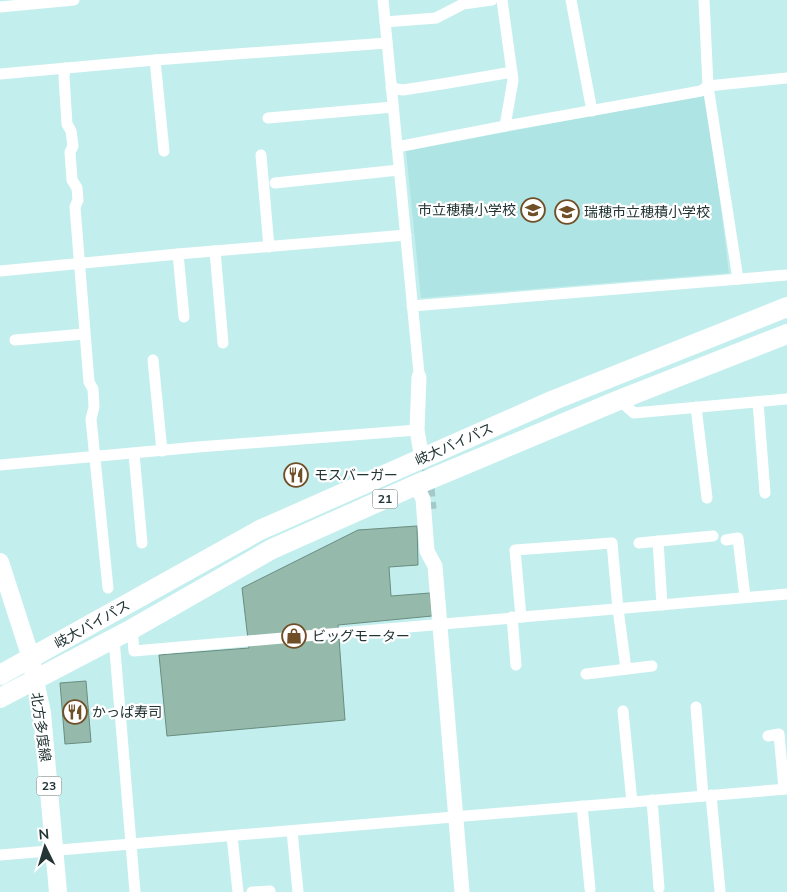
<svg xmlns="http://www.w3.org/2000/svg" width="787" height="892" font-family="Mulish,'Noto Sans JP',sans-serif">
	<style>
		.built { fill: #aee4e3 }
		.building { fill: #95baac; stroke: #698d7f }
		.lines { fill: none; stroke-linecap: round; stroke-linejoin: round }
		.street-tunnel { stroke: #a3c9c9; stroke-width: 11; stroke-dasharray: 11 5.5; stroke-linecap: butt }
		.street { stroke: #fff; stroke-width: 11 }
		.secondary { stroke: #fff; stroke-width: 15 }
		.primary { stroke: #fff; stroke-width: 18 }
		.highway { stroke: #fff; stroke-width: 20 }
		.labels { text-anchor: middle; stroke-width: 4.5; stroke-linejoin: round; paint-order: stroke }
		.shield { fill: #fff; stroke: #657171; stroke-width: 1 }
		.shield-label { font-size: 12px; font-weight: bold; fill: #233434 }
		.poi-label { font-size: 14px; fill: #233434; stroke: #fff; text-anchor: start }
		.street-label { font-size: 14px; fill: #233434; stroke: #fff }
	</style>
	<rect width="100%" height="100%" fill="#c3eeee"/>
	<path class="built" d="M707,94l22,179 -308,25 -15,-147z"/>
	<g class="building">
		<path d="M417,526l1,39 -29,2 2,29 39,-3 2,23 -94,9 7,95 -178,16 -8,-81 90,-7 -7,-60 116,-58z"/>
		<path d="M86,681l5,61 -26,2 -5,-61z"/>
	</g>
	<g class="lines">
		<path class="street-tunnel" d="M426,453l5,56"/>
		<g class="street">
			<path d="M383,0l37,384"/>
			<path d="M502,0l11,80 -8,46"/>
			<path d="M571,0l21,111"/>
			<path d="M704,0l4,86 30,193"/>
			<path d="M0,7l74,-7"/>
			<path d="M385,22l51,-4 27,-14 29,-4"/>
			<path d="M155,60l9,91"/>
			<path d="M65,68l-1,9 3,47 4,7 1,7 1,8 -3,6 2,28 5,8 1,12 -3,7 14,175 4,7 1,18 -3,12 17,169"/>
			<path d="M0,74l155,-14 232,-17"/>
			<path d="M391,88l12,2 45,-7 64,-11"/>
			<path d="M268,118l125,-11"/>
			<path d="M397,147l108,-21 196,-35 7,-5 79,-8"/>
			<path d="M261,155l8,92"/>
			<path d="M275,183l124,-13"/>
			<path d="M215,251l8,92"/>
			<path d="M178,254l6,63"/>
			<path d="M0,271l178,-17 228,-19"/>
			<path d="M412,306l375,-31"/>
			<path d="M15,340l69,-6"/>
			<path d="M153,360l9,91"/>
			<path d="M619,400l15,13 153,-14"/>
			<path d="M758,402l7,91"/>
			<path d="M696,407l11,91"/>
			<path d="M134,454l8,89"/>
			<path d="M0,465l198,-18 219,-17"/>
			<path d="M726,540l12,-2 7,59"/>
			<path d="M658,541l4,64"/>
			<path d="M639,543l74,-7"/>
			<path d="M512,617l4,48"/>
			<path d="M521,617l-6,-67 97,-7 6,66 8,60"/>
			<path d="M132,629l2,22 653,-57"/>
			<path d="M114,639l21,253"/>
			<path d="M586,674l66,-8"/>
			<path d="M696,707l7,89"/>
			<path d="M623,711l9,91"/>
			<path d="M768,736l11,-2 5,55"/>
			<path d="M711,795l9,96"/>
			<path d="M652,800l7,88"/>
			<path d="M582,806l8,83"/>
			<path d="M292,831l6,61"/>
			<path d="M232,836l6,56"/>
			<path d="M0,855l787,-66"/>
			<path d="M252,892l18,-1"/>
		</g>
		<g class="secondary">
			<path d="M419,377l-2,53 5,29"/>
			<path d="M416,485l7,14 4,52 8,15 27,326"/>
		</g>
		<path class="primary" d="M0,562l31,96 4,23 7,32 16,179"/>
		<g class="highway">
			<path d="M0,675l260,-145 294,-130 233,-93"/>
			<path d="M0,698l132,-69 140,-80 144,-64 203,-85 168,-66"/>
		</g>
	</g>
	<defs>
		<g id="school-ring" transform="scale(1.25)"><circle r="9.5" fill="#fff" stroke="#704e26" stroke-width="1.5"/><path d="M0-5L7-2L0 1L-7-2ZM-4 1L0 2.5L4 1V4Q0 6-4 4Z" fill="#704e26"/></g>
		<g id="restaurant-ring" transform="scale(1.25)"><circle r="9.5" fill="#fff" stroke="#704e26" stroke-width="1.5"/><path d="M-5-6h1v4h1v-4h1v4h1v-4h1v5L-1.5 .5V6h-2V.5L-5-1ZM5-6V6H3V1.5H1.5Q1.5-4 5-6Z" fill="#704e26"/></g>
		<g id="shop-ring" transform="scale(1.25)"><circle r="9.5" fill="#fff" stroke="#704e26" stroke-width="1.5"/><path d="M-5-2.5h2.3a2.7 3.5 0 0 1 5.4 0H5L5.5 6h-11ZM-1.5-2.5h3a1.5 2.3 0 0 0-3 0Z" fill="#704e26"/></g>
	</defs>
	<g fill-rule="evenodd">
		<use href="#school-ring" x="533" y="210"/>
		<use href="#school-ring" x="567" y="212"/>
		<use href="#restaurant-ring" x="296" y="475"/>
		<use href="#shop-ring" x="294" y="636"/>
		<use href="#restaurant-ring" x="75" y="712"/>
	</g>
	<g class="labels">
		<g class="shield">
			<rect x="372.5" y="489.5" width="25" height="19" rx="4"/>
			<rect x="36.5" y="776.5" width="25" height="19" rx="4"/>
		</g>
		<g class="shield-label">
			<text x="385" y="503">21</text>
			<text x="49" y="790">23</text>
		</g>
		<g class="poi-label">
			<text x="516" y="215" text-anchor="end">市立穂積小学校</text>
			<text x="584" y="217">瑞穂市立穂積小学校</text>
			<text x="314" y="480">モスバーガー</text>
			<text x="312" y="641">ビッグモーター</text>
			<text x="92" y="717">かっぱ寿司</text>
		</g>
		<g class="street-label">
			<text transform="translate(454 444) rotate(-24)" y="5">岐大バイパス</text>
			<text transform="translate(92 624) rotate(-29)" y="5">岐大バイパス</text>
			<text transform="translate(41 727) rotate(82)" y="5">北方多度線</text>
		</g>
	</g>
	<g transform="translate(45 847) rotate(355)" stroke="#ffffff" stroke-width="4" paint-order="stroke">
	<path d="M0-4L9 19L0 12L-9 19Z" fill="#233434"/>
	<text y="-8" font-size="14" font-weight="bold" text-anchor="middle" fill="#233434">N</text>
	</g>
</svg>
